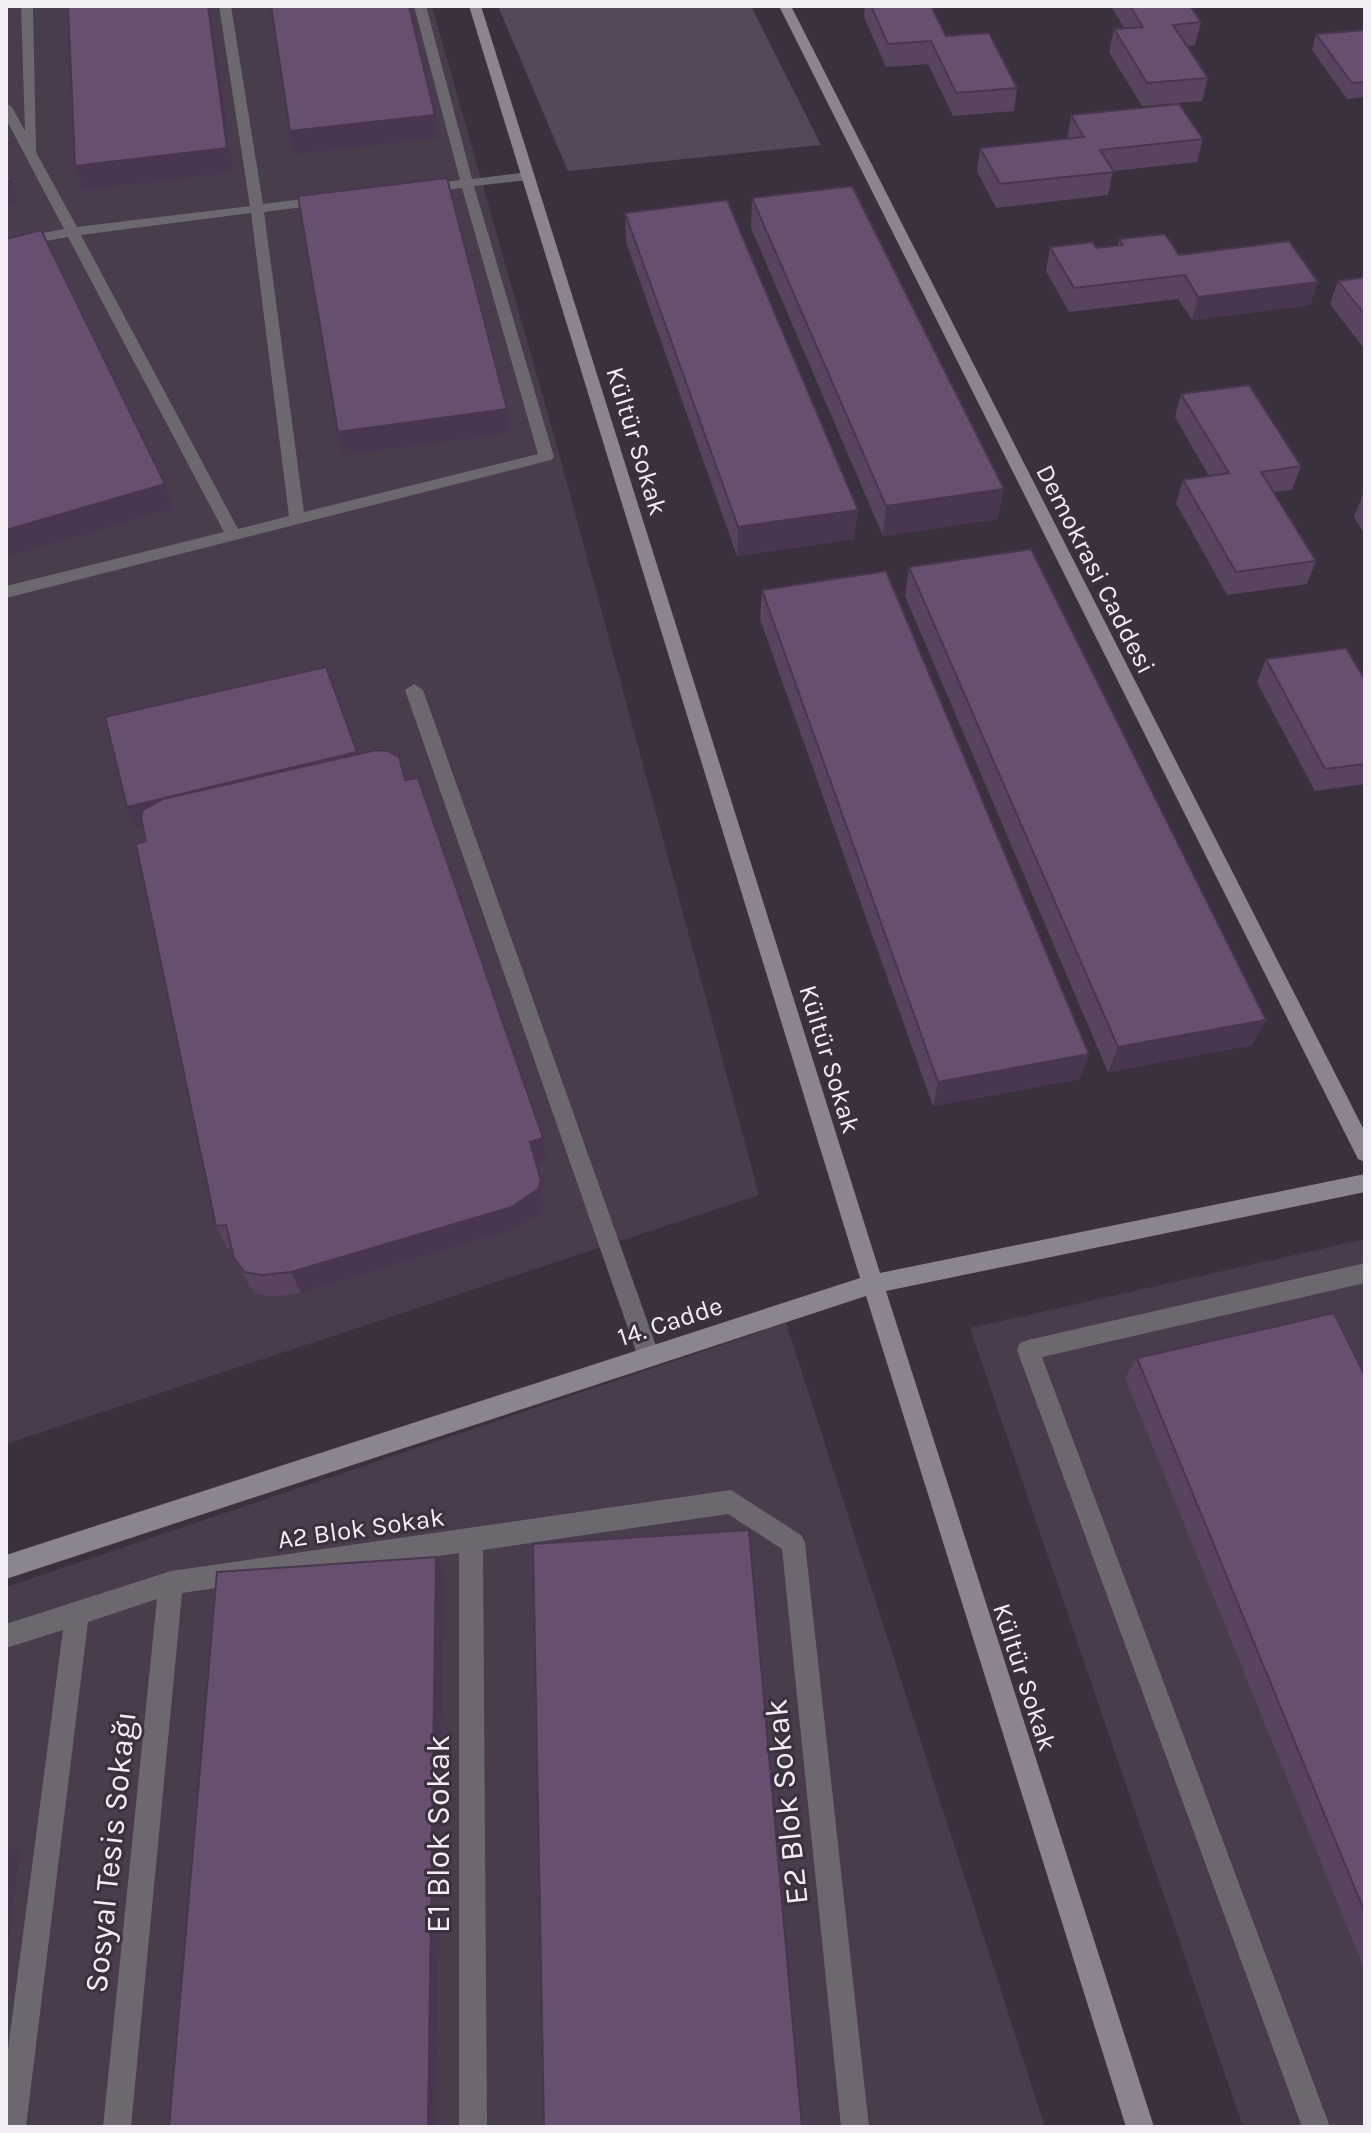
<svg xmlns="http://www.w3.org/2000/svg" width="1371" height="2133" font-family="Karla,sans-serif">
	<style>
		.built { fill: #483c4d }
		.green { fill: #56485b }
		.lines { fill: none; stroke-linecap: round; stroke-linejoin: round }
		.lane { fill: #6d686f; fill-rule: evenodd }
		.secondary { fill: #8c848e; fill-rule: evenodd }
		.wall { fill: #59445f }
		.shaded-wall { fill: #48374e }
		.building { fill: #674f6f; stroke: #48374e; stroke-width: 2 }
		.labels { text-anchor: middle; stroke-width: 6; stroke-linejoin: round; paint-order: stroke }
		.street-label { font-size: 26px; fill: #f2ecf4; stroke: #3b313e }
		.near-street-label { font-size: 32px; fill: #f2ecf4; stroke: #3b313e }
	</style>
	<rect width="100%" height="100%" fill="#3b313e"/>
	<g class="built">
		<path d="M6,6h426l128,451 199,738 -753,249z"/>
		<path d="M1365,1239v888h-122l-273,-799z"/>
		<path d="M786,1323l259,804h-1039v-540z"/>
	</g>
	<path class="green" d="M498,6h253l70,139 -253,26z"/>
	<g class="lines">
		<g class="lane">
			<path d="M21,6h12l3,146 41,75 173,-21 -31,-200h12l32,198 64,-8 7,4 -7,4 -63,8 40,300 234,-58 -76,-266 -40,5 -7,-4 7,-4 38,-5 -46,-174h12l46,173 56,-7 6,4 -6,4 -54,6 80,271 -3,3 -545,138v-12l218,-54 -156,-295 -62,11v-8l58,-11 -58,-110v-16l6,4 13,24zM251,213l38,303 -51,13 -157,-294z"/>
			<path d="M414,684l9,6 237,667 -3,7 -8,3 -8,-3 -3,-7 -233,-667z"/>
			<path d="M1365,1263v20l-323,74 288,770h-28l-285,-777 3,-7 8,-3z"/>
			<path d="M731,1490l70,45 4,8 64,584h-28l-59,-578 -54,-35 -245,36 4,577h-28v-574l-277,40 -51,534h-28l54,-528 -69,23 -62,505h-20v-63l57,-434 -57,18v-24l165,-53z"/>
		</g>
		<g class="secondary">
			<path d="M469,6h12l399,1267 485,-99v18l-479,99 268,836h-28l-260,-831 -860,283v-24l854,-277z"/>
			<path d="M779,6h12l574,1126v30l-7,-3z"/>
		</g>
	</g>
	<g class="wall">
		<path d="M865,6h66l15,30 71,52 -3,23 -61,5 -25,-52 -42,3 -22,-50z"/>
		<path d="M1111,6h79l11,16 -6,23 -8,1 21,32 -6,23 -60,5 -33,-54 5,-23h11z"/>
		<path d="M1365,30v67l-18,2 -35,-49 4,-16z"/>
		<path d="M1071,115l132,24 -6,23 -84,9 -5,24 -112,13 -19,-37 3,-23 87,-9z"/>
		<path d="M752,198l246,321 -115,17 -132,-308z"/>
		<path d="M625,213l233,297 -4,29 -117,17 -111,-314z"/>
		<path d="M1119,239l60,16 139,27 -8,23 -118,15 -14,-21 -109,13 -23,-41 4,-24 46,1 22,-3z"/>
		<path d="M1365,277v69h-3l-32,-42 8,-23z"/>
		<path d="M1181,394l120,72 -9,24 -18,2 42,69 -9,23 -80,11 -51,-92 7,-23 26,-4 -34,-59z"/>
		<path d="M1365,493v42l-11,-18 9,-23z"/>
		<path d="M909,567l343,478 -144,27 -203,-476z"/>
		<path d="M762,590l318,489 -147,27 -173,-487z"/>
		<path d="M1266,659l99,21v104l-50,7 -58,-109z"/>
		<path d="M358,754l47,26 142,381 -11,4 5,16 3,23 -2,8 -26,17 -215,64 -29,4 -17,-4 -9,-13 -12,-22 -2,-10h-5l-11,-22 -70,-385 -3,-14 -6,1z"/>
		<path d="M1137,1358l228,18v595l-240,-593z"/>
	</g>
	<g class="shaded-wall">
		<path d="M208,6h2l23,166 -150,18 -8,-24z"/>
		<path d="M435,115l3,23 -144,16 -4,-23z"/>
		<path d="M11,180l8,24 -13,3v-26z"/>
		<path d="M1318,282l-8,23 -118,15 6,-23z"/>
		<path d="M507,409l2,24 -166,22 -5,-23z"/>
		<path d="M165,484l7,24 -166,49v-27z"/>
		<path d="M1004,489l-6,30 -115,17 3,-30z"/>
		<path d="M858,510l-4,29 -117,17 1,-29z"/>
		<path d="M357,752l6,22 -226,54 -10,-21z"/>
		<path d="M1266,1020l-14,25 -144,27 10,-25z"/>
		<path d="M1089,1054l-9,25 -147,27 5,-24z"/>
		<path d="M543,1138l4,23 -13,4 -4,-23z"/>
		<path d="M541,1181l3,23 -2,8 -26,17 -215,64 -10,-21z"/>
		<path d="M436,1557l7,16 -7,554h-8z"/>
		<path d="M6,1846l14,6 -14,105z"/>
	</g>
	<g class="building">
		<path d="M68,6h140l19,142 -152,18z"/>
		<path d="M271,6h138l26,109 -145,16z"/>
		<path d="M871,6h60l15,30 43,-3 28,55 -61,5 -25,-52 -43,3z"/>
		<path d="M1130,6h60l11,16 -28,3 35,53 -61,5 -33,-54 29,-2z"/>
		<path d="M1365,30v52l-13,1 -36,-49z"/>
		<path d="M1179,104l24,35 -103,11 14,22 -114,12 -20,-36 104,-11 -13,-22z"/>
		<path d="M6,170l5,10 -5,1z"/>
		<path d="M447,178l60,231 -169,23 -40,-236z"/>
		<path d="M852,186l152,303 -118,17 -134,-308z"/>
		<path d="M727,200l131,310 -120,17 -113,-314z"/>
		<path d="M41,230l124,254 -159,46v-291z"/>
		<path d="M1165,234l14,21 110,-14 29,41 -120,15 -13,-22 -111,13 -24,-41 43,-5 3,6 27,-3 -4,-6z"/>
		<path d="M1365,277v38l-27,-34z"/>
		<path d="M1249,385l52,81 -40,6 55,89 -80,11 -53,-92 46,-7 -48,-79z"/>
		<path d="M1031,549l235,471 -148,27 -209,-480z"/>
		<path d="M886,571l203,483 -151,28 -176,-492z"/>
		<path d="M1346,648l19,32v84l-40,5 -59,-110z"/>
		<path d="M326,667l31,85 -230,55 -22,-90z"/>
		<path d="M376,750l12,1 11,6 6,23 13,-2 125,360 -13,4 11,39 -3,8 -26,18 -221,65 -29,3 -18,-3 -10,-14 -8,-33 -10,1 -80,-382 10,-3 -5,-24 2,-7 20,-11z"/>
		<path d="M1334,1313l31,63v537l-228,-555z"/>
		<path d="M749,1530l53,597h-258l-11,-583z"/>
		<path d="M436,1557l-8,570h-259l48,-555z"/>
	</g>
	<g class="labels">
		<g class="street-label">
			<text transform="translate(637 441) rotate(73)" y="9">Kültür Sokak</text>
			<text transform="translate(1096 569) rotate(63)" y="9">Demokrasi Caddesi</text>
			<text transform="translate(830 1059) rotate(73)" y="9">Kültür Sokak</text>
			<text transform="translate(670 1321) rotate(-18)" y="9">14. Cadde</text>
			<text transform="translate(361 1528) rotate(-8)" y="9">A2 Blok Sokak</text>
			<text transform="translate(1025 1677) rotate(72)" y="9">Kültür Sokak</text>
		</g>
		<g class="near-street-label">
			<text transform="translate(786 1802) rotate(-96)" y="11">E2 Blok Sokak</text>
			<text transform="translate(438 1834) rotate(-90)" y="11">E1 Blok Sokak</text>
			<text transform="translate(110 1852) rotate(-84)" y="11">Sosyal Tesis Sokağı</text>
		</g>
	</g>
	<rect width="1371" height="2133" fill="none" stroke="#f2ecf4" stroke-width="16"/>
</svg>
